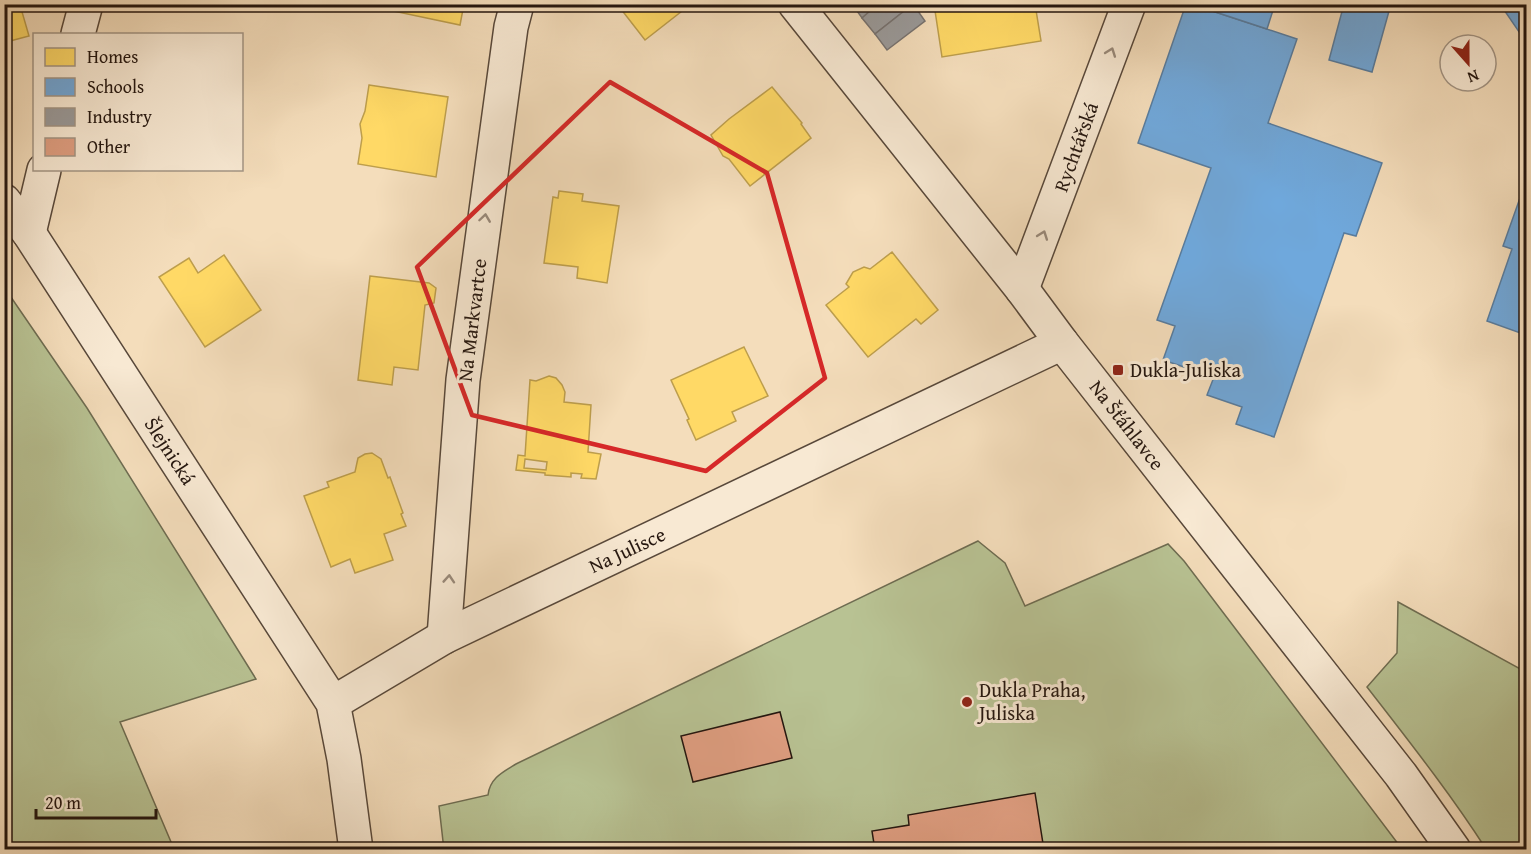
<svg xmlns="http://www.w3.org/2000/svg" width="1531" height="854" font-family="'Gentium Book Plus',serif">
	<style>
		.green { fill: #b8c293; stroke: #6e6c51; stroke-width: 1.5 }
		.homes { fill: #ffd966; stroke: #bd9e4c; stroke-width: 1.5; fill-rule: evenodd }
		.schools { fill: #6fa8dc; stroke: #587c9e; stroke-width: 1.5 }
		.industry { fill: #999; stroke: #767270; stroke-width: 1.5 }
		.building { fill: #df9e81; stroke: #24160f; stroke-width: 1.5 }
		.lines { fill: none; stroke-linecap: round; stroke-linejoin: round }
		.minor-casing { stroke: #58483a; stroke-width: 36 }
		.tertiary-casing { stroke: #58483a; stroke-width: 36 }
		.minor { stroke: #f8e9d3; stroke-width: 33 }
		.tertiary { stroke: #f8e9d3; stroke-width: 33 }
		.oneway { stroke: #998a7b }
		.marked { fill: none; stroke: #d62828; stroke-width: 4.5; stroke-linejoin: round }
		.poi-dot { fill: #8f2418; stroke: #f8e9d3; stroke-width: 2 }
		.labels { text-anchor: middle; stroke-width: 6; stroke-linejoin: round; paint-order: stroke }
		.street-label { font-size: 20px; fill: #24160f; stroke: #f8e9d3 }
		.poi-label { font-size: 20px; fill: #24160f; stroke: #f8e9d3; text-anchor: start }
	</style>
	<rect width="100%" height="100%" fill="#f4ddbb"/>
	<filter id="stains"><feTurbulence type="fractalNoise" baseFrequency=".00333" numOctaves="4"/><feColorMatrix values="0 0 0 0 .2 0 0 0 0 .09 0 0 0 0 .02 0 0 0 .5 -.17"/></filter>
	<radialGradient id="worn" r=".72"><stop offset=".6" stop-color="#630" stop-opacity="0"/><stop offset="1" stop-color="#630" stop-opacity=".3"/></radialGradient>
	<g class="green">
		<path d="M4,287l83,121 169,271 -136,43 54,127h-169z"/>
		<path d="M978,541l27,22 20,43 143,-62 16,17 60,79 158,209 -958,1 -5,-44 49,-11c2,-17 15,-23 28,-31z"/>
		<path d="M1398,602l128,70v177h-40c-36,-56 -78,-109 -119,-162l30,-34z"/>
	</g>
	<g class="homes">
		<path d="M4,4h18l-2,1 9,31 -19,5 -3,-12 -3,1z"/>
		<path d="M394,4h70l-4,21 -67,-14z"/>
		<path d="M617,4h74l-46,36z"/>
		<path d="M934,4h101l6,37 -99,16z"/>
		<path d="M369,85l79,12 -12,80 -78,-13 4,-26 -2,-14 5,-13z"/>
		<path d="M772,87l30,36 -1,1 10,14 -61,48 -21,-27 -6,-3 -12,-21 18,-16z"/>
		<path d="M559,191l24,3 -1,7 37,5 -12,77 -30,-5 1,-11 -34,-4 9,-66 5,1z"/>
		<path d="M892,252l46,58 -17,14 -5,-5 -48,38 -42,-52 23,-18 -3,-3 7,-12 11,-5 6,2z"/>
		<path d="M224,255l37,55 -56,37 -46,-70 30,-19 9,15z"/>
		<path d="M370,276l59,7 7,5 -2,15 -9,2 -7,65 -24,-3 -2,18 -34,-5z"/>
		<path d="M744,347l24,49 -36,16 4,9 -40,19 -9,-20 2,-1 -18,-39z"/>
		<path d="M549,376l7,2 6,7 3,7 -1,10 27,3 -3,47 13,2 -5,25 -15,-1 1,-4 -11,-1v4l-26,-2v-2l-29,-3 2,-15 7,1 5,-76 6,1zM525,459l22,3 -1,8 -22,-2z"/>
		<path d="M372,453l9,6 7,19 2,-1 13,36 -2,1 5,12 -22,8 9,26 -38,13 -5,-14 -19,8 -27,-71 25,-9 -2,-5 28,-10 3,-14 7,-4z"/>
	</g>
	<g class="schools">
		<path d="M1186,4h5l106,35 -29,84 114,40 -26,73 -12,-3 -70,204 -38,-13 6,-17 -35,-12 7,-18 -51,-17 12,-34 -18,-6 54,-152 -73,-25z"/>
		<path d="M1191,4h84l-8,25z"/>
		<path d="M1344,4h47l-19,68 -43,-12z"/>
		<path d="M1500,4h26v38z"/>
		<path d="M1526,181v154l-39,-14 25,-72 -9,-3z"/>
	</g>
	<g class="industry">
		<path d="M852,4h26l-16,14z"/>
		<path d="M878,4h35l-38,30 -13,-16z"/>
		<path d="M913,4l12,17 -38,29 -12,-16z"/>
	</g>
	<g class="building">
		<path d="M780,712l12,46 -99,24 -12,-46z"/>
		<path d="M1035,793l9,57h-169l-3,-19 37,-6 -1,-10z"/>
	</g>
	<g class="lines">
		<g class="minor-casing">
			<g id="minor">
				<path d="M78,34l8,-30"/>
				<path d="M4,201l25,32 304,470 11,56 12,91"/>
				<path d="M29,233l15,-63"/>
				<path d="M1022,289l107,-285"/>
				<path d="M444,637l19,-257 48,-353 6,-23"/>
				<path d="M333,703l111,-66 618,-294"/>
			</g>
		</g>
		<g class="tertiary-casing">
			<path id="tertiary" d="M795,4l227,285 40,54 339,432 53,75"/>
		</g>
		<use href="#minor" class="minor"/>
		<use href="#tertiary" class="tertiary"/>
	</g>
	<defs><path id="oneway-chevron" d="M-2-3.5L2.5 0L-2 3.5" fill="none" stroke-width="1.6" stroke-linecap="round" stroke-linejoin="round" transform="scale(1.5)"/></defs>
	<g class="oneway">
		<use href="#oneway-chevron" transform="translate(1111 52) rotate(-70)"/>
		<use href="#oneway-chevron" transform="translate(485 218) rotate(-82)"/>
		<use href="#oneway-chevron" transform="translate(1043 235) rotate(-70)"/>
		<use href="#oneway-chevron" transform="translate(449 579) rotate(-86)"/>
	</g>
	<path class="marked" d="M610,82l157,91 58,205 -119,93 -234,-56 -55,-148z"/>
	<g class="poi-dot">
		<rect x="1112" y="364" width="12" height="12" rx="3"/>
		<circle cx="967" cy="702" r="6"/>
	</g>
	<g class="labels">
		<g class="street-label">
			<text transform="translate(1076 147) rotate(-70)" y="7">Rychtářská</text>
			<text transform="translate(472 320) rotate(-83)" y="7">Na Markvartce</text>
			<text transform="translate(1127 425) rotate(52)" y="7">Na Šťáhlavce</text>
			<text transform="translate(170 451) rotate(57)" y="7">Šlejnická</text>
			<text transform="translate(627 550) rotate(-25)" y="7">Na Julisce</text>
		</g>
		<g class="poi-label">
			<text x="1130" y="377">Dukla-Juliska</text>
			<text x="979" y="697">Dukla Praha,<tspan x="979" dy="23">Juliska</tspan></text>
		</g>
	</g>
	<rect width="1531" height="854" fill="none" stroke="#f4ddbb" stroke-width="24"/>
	<rect x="6" y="6" width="1519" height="842" fill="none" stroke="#24160f" stroke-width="3"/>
	<rect x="12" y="12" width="1507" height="830" fill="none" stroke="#24160f" stroke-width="1.5"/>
	<rect x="33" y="33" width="210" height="138" fill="#f8e9d3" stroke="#a39585" stroke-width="1.5"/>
	<rect x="45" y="48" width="30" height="18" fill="#ffd966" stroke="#a39585" stroke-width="1.5"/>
	<text x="87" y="63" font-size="18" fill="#24160f">Homes</text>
	<rect x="45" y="78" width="30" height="18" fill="#6fa8dc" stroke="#a39585" stroke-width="1.5"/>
	<text x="87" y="93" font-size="18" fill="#24160f">Schools</text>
	<rect x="45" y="108" width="30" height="18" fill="#999999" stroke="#a39585" stroke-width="1.5"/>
	<text x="87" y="123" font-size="18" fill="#24160f">Industry</text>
	<rect x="45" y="138" width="30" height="18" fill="#df9e81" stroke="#a39585" stroke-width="1.5"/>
	<text x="87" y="153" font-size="18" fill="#24160f">Other</text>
	<g transform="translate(1468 63) rotate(159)"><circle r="28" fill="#f8e9d3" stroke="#a39585" stroke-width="1.5"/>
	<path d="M0-4.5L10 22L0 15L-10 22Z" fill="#8f2418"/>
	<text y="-9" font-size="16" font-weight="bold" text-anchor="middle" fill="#24160f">N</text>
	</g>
	<path d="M36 809v9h120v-9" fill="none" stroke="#24160f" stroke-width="3"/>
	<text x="45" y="809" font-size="18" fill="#24160f" stroke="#f8e9d3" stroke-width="4.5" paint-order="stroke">20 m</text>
	<rect width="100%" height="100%" filter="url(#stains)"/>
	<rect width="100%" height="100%" fill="url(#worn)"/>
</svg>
